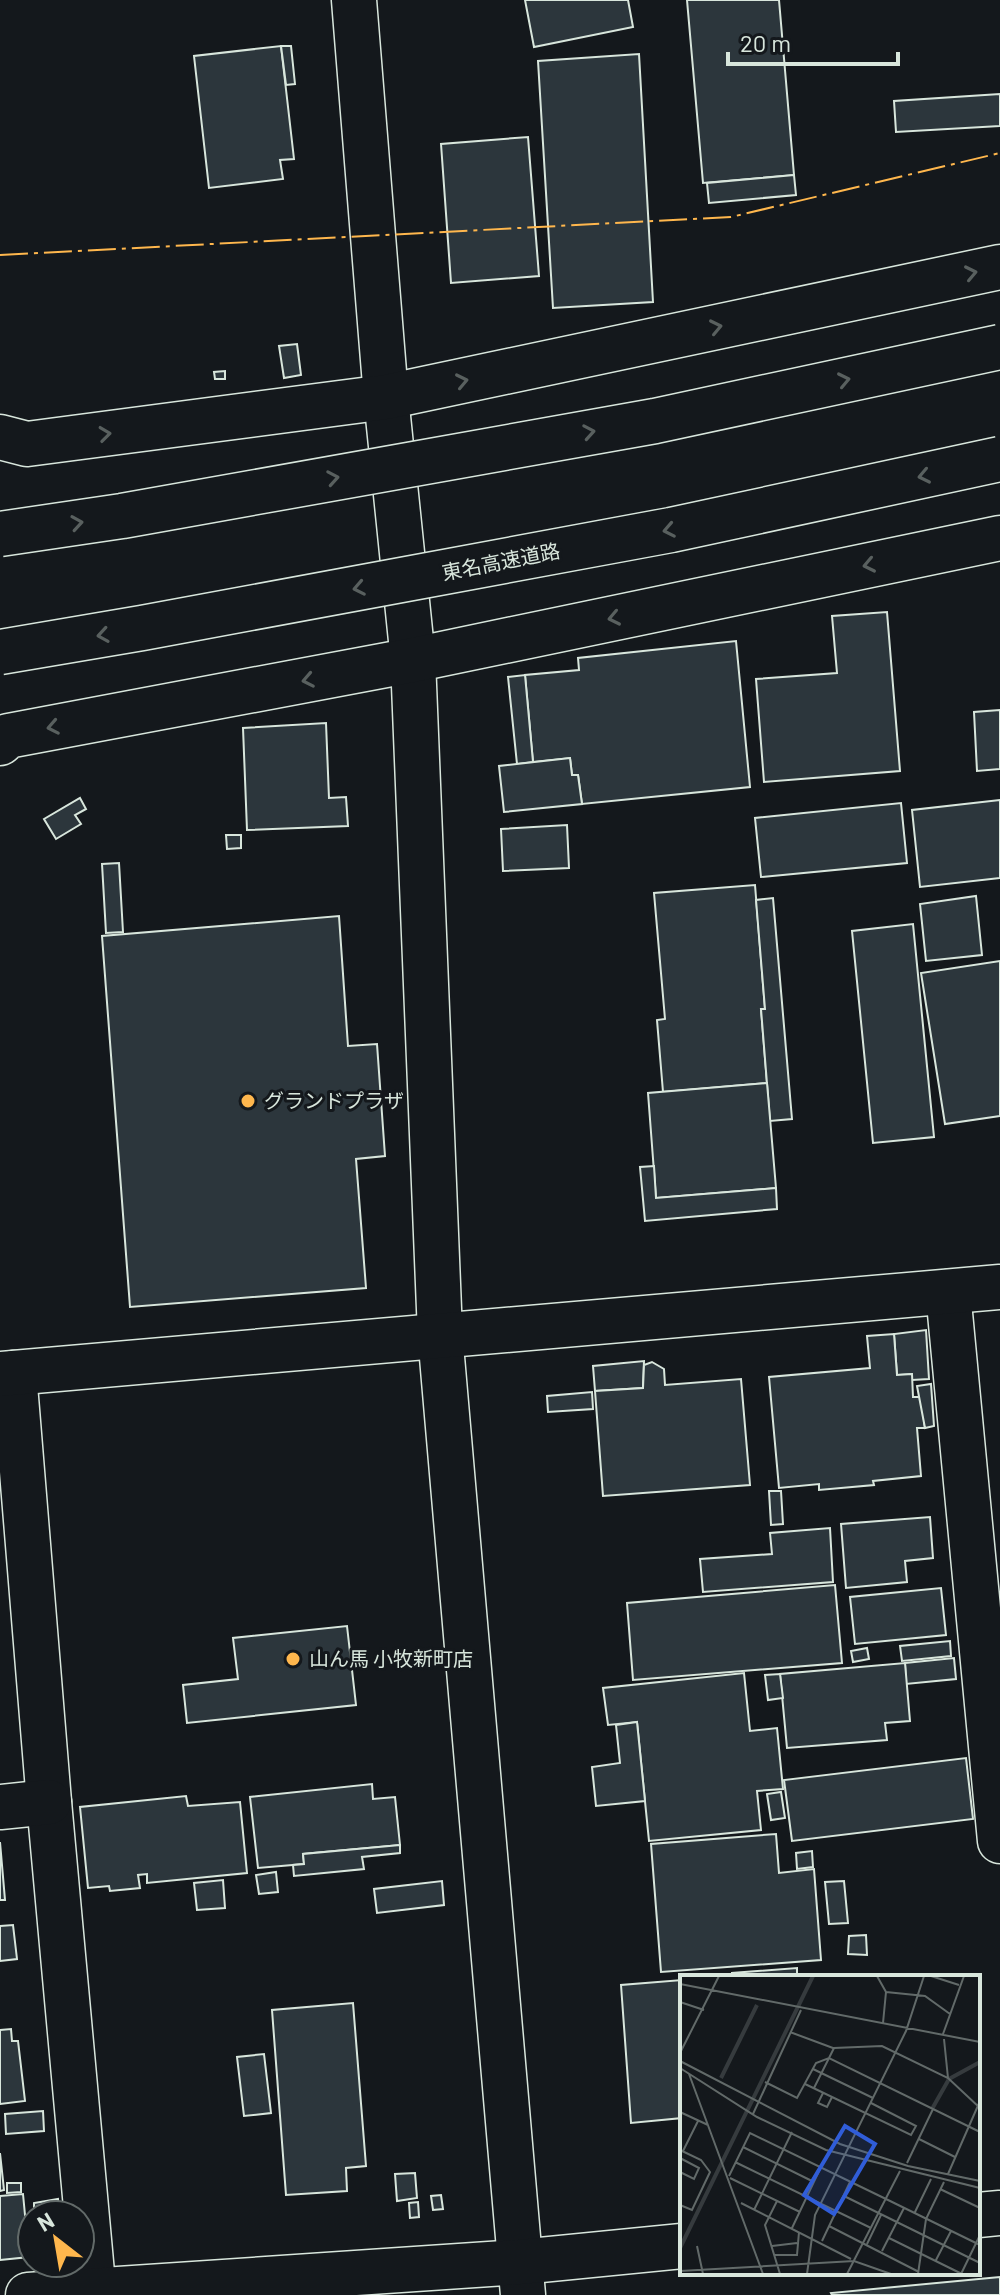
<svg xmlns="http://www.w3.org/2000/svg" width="1000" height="2295" font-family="Barlow,'Noto Sans JP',sans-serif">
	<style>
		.building { fill: #2c363c; stroke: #d8e6dc; stroke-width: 2 }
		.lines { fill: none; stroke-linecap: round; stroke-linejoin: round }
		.minor-casing { stroke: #d8e6dc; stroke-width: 47 }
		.minor { stroke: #14181c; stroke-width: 44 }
		.highway-bridge-casing { stroke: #d8e6dc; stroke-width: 47; stroke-linecap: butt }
		.highway-bridge { stroke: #14181c; stroke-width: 44 }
		.power { stroke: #ffb74d; stroke-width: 2; stroke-dasharray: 28 6 4 6; stroke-linecap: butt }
		.oneway { stroke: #59605f }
		.poi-dot { fill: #ffb74d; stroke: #14181c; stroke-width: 3 }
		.labels { text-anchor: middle; stroke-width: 6; stroke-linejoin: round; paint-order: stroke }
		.street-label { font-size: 20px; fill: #d8e6dc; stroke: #14181c }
		.poi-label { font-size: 20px; fill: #d8e6dc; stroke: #14181c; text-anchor: start }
		.inset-river { fill: none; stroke: #363b3e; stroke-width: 4 }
		.inset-road { fill: none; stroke: #626a69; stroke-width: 2 }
		.view { fill: #305dd8; fill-opacity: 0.15; stroke: #305dd8; stroke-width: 4 }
		.inset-edge { fill: none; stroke: #d8e6dc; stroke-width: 4 }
	</style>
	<rect width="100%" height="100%" fill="#14181c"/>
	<g class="building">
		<path d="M525,0h103l5,27 -99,20z"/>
		<path d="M687,0h92l15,175 -91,8z"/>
		<path d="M281,46l13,113 -14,1 3,19 -74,9 -15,-132z"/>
		<path d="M281,46h10l4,38 -9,1z"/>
		<path d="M639,54l14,248 -100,6 -15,-247z"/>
		<path d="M1000,94v32l-104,6 -2,-31z"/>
		<path d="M528,137l11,139 -88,7 -10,-139z"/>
		<path d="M794,175l2,20 -87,8 -2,-20z"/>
		<path d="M297,344l4,31 -17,3 -5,-32z"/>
		<path d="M225,371v8h-10l-1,-7z"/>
		<path d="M887,612l13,159 -136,11 -8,-103 81,-6 -5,-57z"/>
		<path d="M736,641l14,146 -168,17 -4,-29h-6l-2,-17 -37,4 -8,-87 54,-5 -1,-12z"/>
		<path d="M525,675l8,87 -16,2 -9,-87z"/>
		<path d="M1000,710v59l-23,2 -3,-59z"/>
		<path d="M326,723l3,75 17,-1 2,29 -101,4 -4,-102z"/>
		<path d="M570,758l2,17h6l4,29 -78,8 -5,-46z"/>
		<path d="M80,798l6,11 -11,6 6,9 -25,15 -12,-20z"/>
		<path d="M1000,800v78l-80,9 -8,-77z"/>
		<path d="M901,803l6,60 -146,14 -6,-59z"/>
		<path d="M567,825l2,43 -66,3 -2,-42z"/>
		<path d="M226,835h15v13l-14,1z"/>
		<path d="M119,863l4,69 -17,1 -4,-69z"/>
		<path d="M755,885l10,124h-4l6,74 -104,9 -6,-72 8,-1 -11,-126z"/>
		<path d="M976,896l6,59 -56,6 -6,-57z"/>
		<path d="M773,898l19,221 -22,2 -9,-112h4l-9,-109z"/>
		<path d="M339,916l9,130 29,-2 8,112 -29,3 10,129 -236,19 -28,-371z"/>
		<path d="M913,924l21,213 -61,6 -21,-212z"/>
		<path d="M1000,961v155l-55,8 -24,-151z"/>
		<path d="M767,1083l9,105 -120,10 -8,-105z"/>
		<path d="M654,1166l2,32 120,-10 1,21 -132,12 -5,-54z"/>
		<path d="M926,1330l3,49 -17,1v-6l-15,1 -3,-41z"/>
		<path d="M894,1334l3,41 15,-1 1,23h8l4,31h-8l4,48 -48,5 1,4 -55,5v-6l-40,4 -10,-111 101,-9 -3,-32z"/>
		<path d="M644,1361l-1,27 -48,3 -2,-25z"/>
		<path d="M652,1362l12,7 1,16 76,-6 9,106 -147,11 -8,-105 48,-3 1,-23z"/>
		<path d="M931,1384l3,42 -9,2 -8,-42z"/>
		<path d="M592,1392l1,17 -45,3 -1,-16z"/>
		<path d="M769,1491h12l2,33 -12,1z"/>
		<path d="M930,1517l3,41 -28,3 2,21 -61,6 -5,-64z"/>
		<path d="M830,1528l3,54 -130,10 -3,-33 72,-5 -2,-21z"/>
		<path d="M835,1585l7,78 -209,17 -6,-77z"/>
		<path d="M941,1588l5,47 -91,9 -5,-47z"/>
		<path d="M347,1626l9,79 -169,18 -4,-38 55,-6 -5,-41z"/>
		<path d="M950,1641l1,15 -49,5 -2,-15z"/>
		<path d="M867,1648l2,11 -16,3 -2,-11z"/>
		<path d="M954,1658l2,21 -50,5 -1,-21z"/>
		<path d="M905,1663l5,58 -25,2 2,17 -100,8 -7,-74z"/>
		<path d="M744,1673l6,58 27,-3 6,61 -26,2 4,39 -112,11 -12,-119 -29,3 -5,-37z"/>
		<path d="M780,1674l3,24 -15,2 -3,-25z"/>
		<path d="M637,1722l8,79 -49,5 -4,-39 28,-4 -4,-38z"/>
		<path d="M966,1758l7,61 -181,22 -8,-61z"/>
		<path d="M372,1784l1,15 22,-2 5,48 -97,9 1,10 -46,4 -8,-71z"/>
		<path d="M781,1792l4,26 -14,2 -4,-26z"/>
		<path d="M186,1796l2,10 52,-4 7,71 -100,10v-9l-9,1 2,13 -30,3 -1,-5 -21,2 -8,-81z"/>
		<path d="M776,1834l3,39 35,-4 7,91 -160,12 -10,-128z"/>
		<path d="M0,1842l5,58h-5z"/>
		<path d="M400,1845v8l-38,4 2,12 -70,7 -1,-11 11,-1 -1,-10z"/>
		<path d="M812,1851l1,16 -16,2 -1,-16z"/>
		<path d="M276,1872l2,20 -19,2 -3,-19z"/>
		<path d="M223,1880l2,28 -28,2 -3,-27z"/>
		<path d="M442,1881l2,24 -67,8 -3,-24z"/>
		<path d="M844,1881l4,42 -19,1 -4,-42z"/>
		<path d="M13,1925l4,34 -17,2v-35z"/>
		<path d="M866,1935l1,20 -19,-1 1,-18z"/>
		<path d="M797,1968v9h-65v-4z"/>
		<path d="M682,1980v138l-51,5 -10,-138z"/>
		<path d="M353,2003l13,163 -20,2 1,23 -61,4 -14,-185z"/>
		<path d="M11,2029l1,12h6l7,60 -25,3v-74z"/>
		<path d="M264,2054l7,59 -27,3 -7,-59z"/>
		<path d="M43,2111l1,20 -38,3 -1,-20z"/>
		<path d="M0,2153l4,37 -4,1z"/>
		<path d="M415,2173l2,25 -20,3 -2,-27z"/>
		<path d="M7,2183h14v9l-14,1z"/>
		<path d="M23,2194l6,63 -29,3v-64z"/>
		<path d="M441,2195l2,14 -10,1 -2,-14z"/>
		<path d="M58,2199l1,15 -25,1v-12z"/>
		<path d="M418,2202l1,15 -9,1 -1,-15z"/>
		<path d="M1000,2277v18h-168l-1,-2z"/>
	</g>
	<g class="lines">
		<g class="minor-casing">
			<g id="minor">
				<path d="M354,0l32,397 27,263 27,674 83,961"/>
				<path d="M0,437l27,7 359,-47 614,-130"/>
				<path d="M0,743l8,-7 405,-76 587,-122"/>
				<path d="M948,1292l52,549"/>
				<path d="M14,1373l35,429 45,493"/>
				<path d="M0,1374l1000,-87"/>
				<path d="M0,1807l49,-5"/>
				<path d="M978,2215l22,-2"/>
				<path d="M28,2295l492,-33 162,-16"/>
			</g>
		</g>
		<use href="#minor" class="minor"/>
		<g class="highway-bridge-casing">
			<g id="highway-bridge">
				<path d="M0,534l122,-18 533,-95 345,-74"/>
				<path d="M0,652l142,-24 529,-98 329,-71"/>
			</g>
		</g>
		<use href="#highway-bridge" class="highway-bridge"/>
		<path class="power" d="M0,255l731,-38 269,-64"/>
	</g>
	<defs><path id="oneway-chevron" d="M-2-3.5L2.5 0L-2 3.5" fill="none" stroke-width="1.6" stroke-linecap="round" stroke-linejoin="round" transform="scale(2)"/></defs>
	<g class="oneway">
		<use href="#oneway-chevron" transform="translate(971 273) rotate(-12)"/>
		<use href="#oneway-chevron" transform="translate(716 327) rotate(-12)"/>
		<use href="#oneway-chevron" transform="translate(844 380) rotate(-12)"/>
		<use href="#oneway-chevron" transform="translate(462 381) rotate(-12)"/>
		<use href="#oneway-chevron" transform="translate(589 432) rotate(-10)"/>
		<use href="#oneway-chevron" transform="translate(105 434) rotate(-7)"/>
		<use href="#oneway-chevron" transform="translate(924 476) rotate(168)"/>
		<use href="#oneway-chevron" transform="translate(333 478) rotate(-10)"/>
		<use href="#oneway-chevron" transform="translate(77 523) rotate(-9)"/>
		<use href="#oneway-chevron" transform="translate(669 530) rotate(169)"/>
		<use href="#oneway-chevron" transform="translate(869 565) rotate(168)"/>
		<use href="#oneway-chevron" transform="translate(359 588) rotate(169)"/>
		<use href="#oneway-chevron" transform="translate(614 618) rotate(168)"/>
		<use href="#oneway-chevron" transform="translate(103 635) rotate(171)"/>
		<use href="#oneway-chevron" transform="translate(308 680) rotate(169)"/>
		<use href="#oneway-chevron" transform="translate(53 727) rotate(169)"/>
	</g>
	<g class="poi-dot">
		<circle cx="248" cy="1101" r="8"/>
		<circle cx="293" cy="1659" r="8"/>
	</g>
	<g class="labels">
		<g class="street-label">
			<text transform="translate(501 562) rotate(-11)" y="7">東名高速道路</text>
		</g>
		<g class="poi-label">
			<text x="264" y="1108">グランドプラザ</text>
			<text x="309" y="1666">山ん馬 小牧新町店</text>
		</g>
	</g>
	<g transform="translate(680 1975)">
		<rect width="300" height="300" fill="#14181c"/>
		<path class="inset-river" d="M41,103l36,-73M252,134l17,-30 31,-17M0,273l133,-272"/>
		<path class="inset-road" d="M197,1l9,16 -3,31M251,1l28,9M0,9l300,58M206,17l39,4 25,18M0,27l24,8M110,57l43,16M263,59l21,-58M264,64l4,39M0,78l39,-77M0,86l160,83 68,22 72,15M0,93l77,49 69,33 154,38M133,94l60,29M9,99l74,200M85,107l32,16 19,-35 13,-5 151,74M125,109l106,51 5,-9 -45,-23M134,113l20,-40 48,-2 66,32 32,30M143,118l-5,10 9,4 5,-10M0,137l28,13M73,139l48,-104M239,164l36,18M63,172l71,35M0,175l21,10 9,12 -18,38 -12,-5M3,176l15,-30M0,183l19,10 -5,11 -14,-7M55,187l136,66M227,188l26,-54M268,199l32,-73M49,201l21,-43 136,66M50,203l70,34M260,214l40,19M164,221l136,67M206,224l94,46M97,226l-12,24 15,49M61,228l110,56M74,235l38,-78M235,237l16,-33M149,251l90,46M112,253l28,-59M209,263l73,36M142,266l28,-59M187,269l14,-29M17,271l6,28M92,271l25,-3M202,276l22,-43M95,280h22l2,-23M256,285l15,-29M0,296l174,-10 37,13M127,299l8,-59 91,-184 18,-55M167,299l53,-103M238,299l8,-55 18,-37M281,299l19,-39"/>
		<path class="view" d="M165,151l30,18 -41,70 -30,-19z"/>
		<rect width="300" height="300" class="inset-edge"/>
	</g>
	<g transform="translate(56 2239) rotate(329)"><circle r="38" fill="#14181c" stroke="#626a69" stroke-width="2"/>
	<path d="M0-6L14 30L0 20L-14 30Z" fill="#ffb74d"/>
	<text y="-12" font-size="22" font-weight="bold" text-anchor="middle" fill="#d8e6dc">N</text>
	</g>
	<path d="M728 52v12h170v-12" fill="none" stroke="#d8e6dc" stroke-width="4"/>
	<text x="740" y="52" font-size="24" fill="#d8e6dc" stroke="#14181c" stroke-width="6" paint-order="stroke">20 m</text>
</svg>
